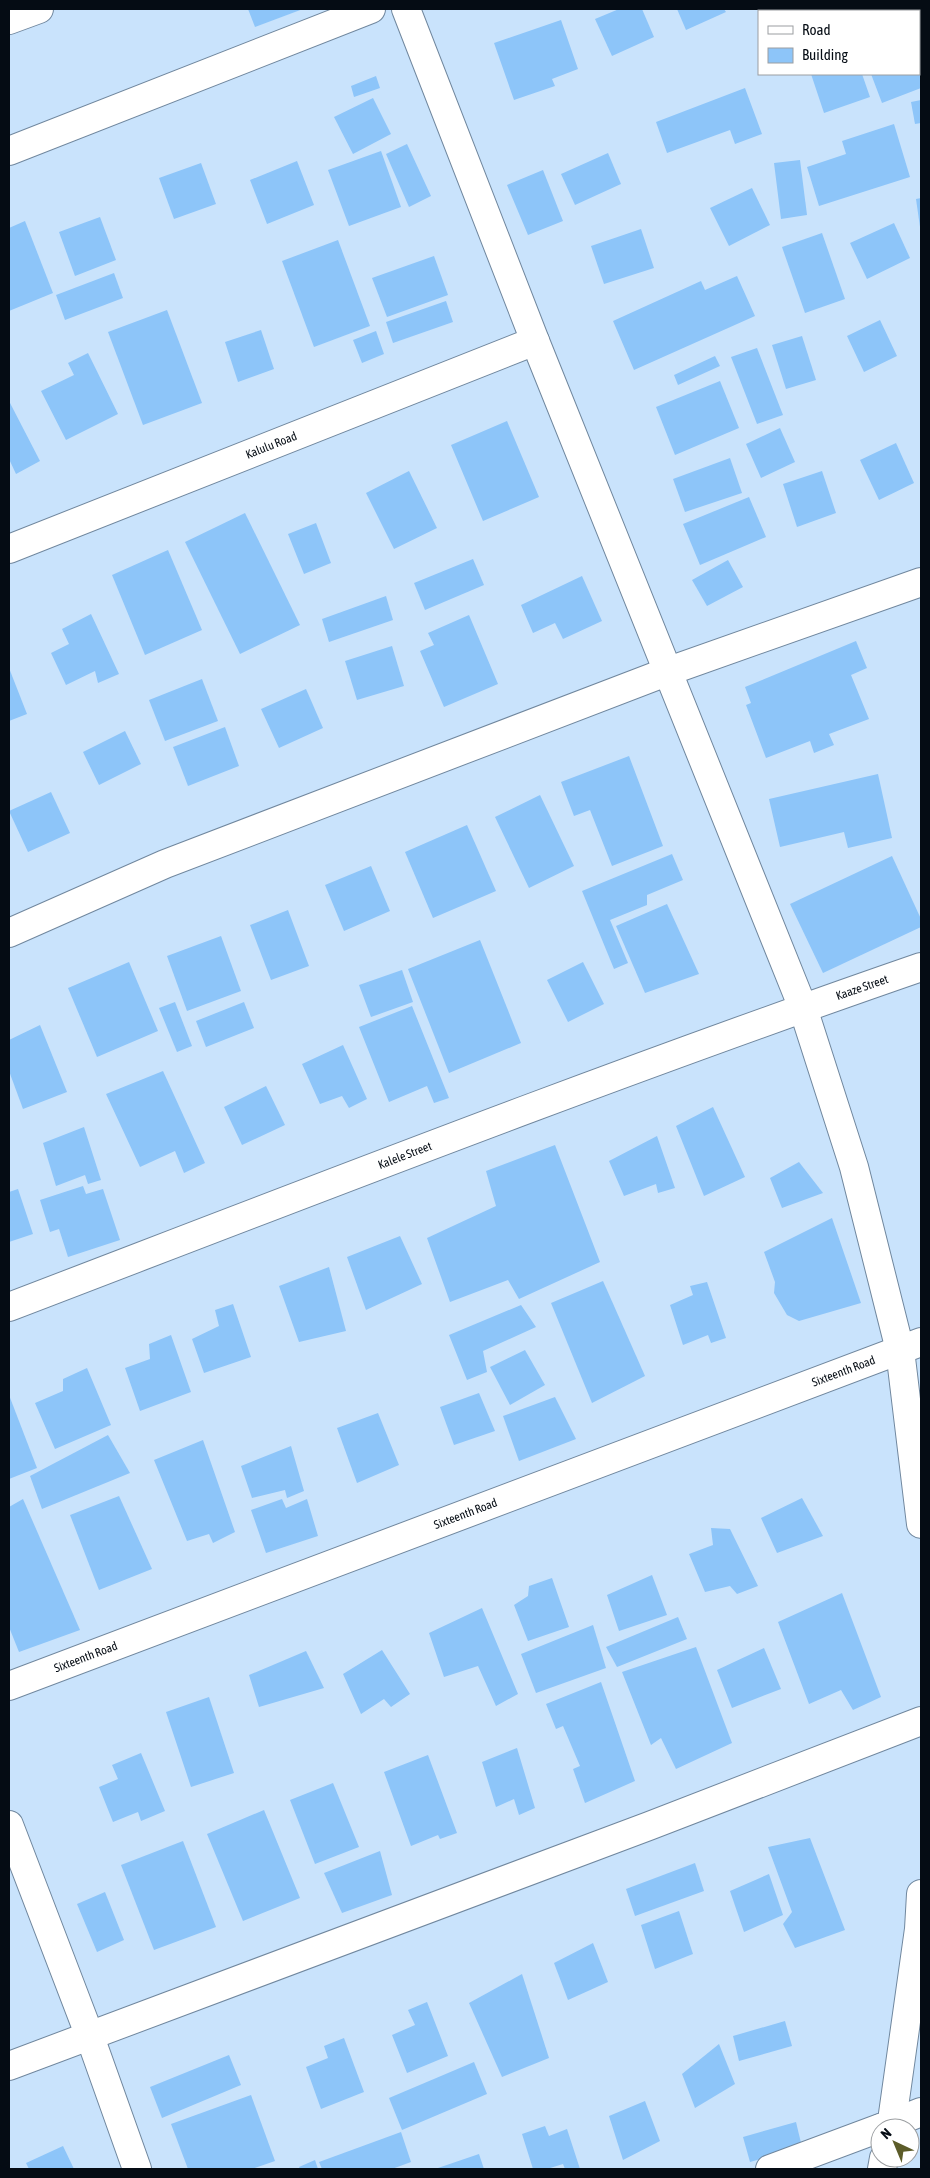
<svg xmlns="http://www.w3.org/2000/svg" width="930" height="2178" font-family="'Asap Condensed',sans-serif">
	<style>
		.building { fill: #8dc5f9 }
		.lines { fill: none; stroke-linecap: round; stroke-linejoin: round }
		.minor-casing { stroke: #70879e; stroke-width: 30 }
		.secondary-casing { stroke: #70879e; stroke-width: 30 }
		.minor { stroke: #fff; stroke-width: 28 }
		.secondary { stroke: #fff; stroke-width: 28 }
		.labels { text-anchor: middle; stroke-width: 4; stroke-linejoin: round; paint-order: stroke }
		.street-label { font-size: 12px; fill: #050c14; stroke: #fff }
	</style>
	<rect width="100%" height="100%" fill="#c9e3fc"/>
	<g class="building">
		<path d="M248,9h55l-48,18z"/>
		<path d="M619,9h23l12,28 -42,19 -17,-37z"/>
		<path d="M677,9h47l2,3 -40,18z"/>
		<path d="M799,9h36l2,2h-41z"/>
		<path d="M853,9h51v1l-50,1z"/>
		<path d="M561,20l17,49 -26,10 3,7 -41,14 -20,-57z"/>
		<path d="M919,60l2,6v22l-39,15 -11,-29h48z"/>
		<path d="M811,74h51l8,23 -46,16z"/>
		<path d="M376,76l4,12 -26,9 -3,-11z"/>
		<path d="M745,88l17,46 -27,10 -5,-14 -63,23 -11,-31z"/>
		<path d="M373,98l18,36 -38,20 -19,-37z"/>
		<path d="M921,100v23l-6,1 -4,-22z"/>
		<path d="M894,124l16,53 -91,29 -12,-39 39,-13 -4,-13z"/>
		<path d="M407,144l24,52 -22,11 -23,-53z"/>
		<path d="M381,151l20,56 -52,19 -21,-56z"/>
		<path d="M608,153l13,31 -46,21 -14,-31z"/>
		<path d="M800,160l7,55 -26,4 -7,-56z"/>
		<path d="M297,161l17,44 -47,19 -17,-44z"/>
		<path d="M201,163l15,41 -42,15 -15,-41z"/>
		<path d="M543,170l20,51 -35,14 -21,-50z"/>
		<path d="M752,188l18,37 -41,21 -19,-38z"/>
		<path d="M921,198v29h-1l-4,-28z"/>
		<path d="M100,217l16,43 -41,16 -16,-44z"/>
		<path d="M25,221l28,72 -44,18v-83z"/>
		<path d="M894,223l16,35 -43,21 -17,-36z"/>
		<path d="M641,229l13,39 -50,16 -13,-38z"/>
		<path d="M822,233l23,66 -40,14 -23,-66z"/>
		<path d="M338,240l32,86 -56,21 -32,-86z"/>
		<path d="M434,256l14,39 -61,22 -15,-39z"/>
		<path d="M114,273l9,25 -58,22 -9,-25z"/>
		<path d="M737,276l18,40 -121,54 -21,-49 88,-40 4,9z"/>
		<path d="M446,301l7,21 -60,21 -7,-21z"/>
		<path d="M167,310l35,93 -59,22 -35,-93z"/>
		<path d="M880,320l17,36 -33,16 -17,-36z"/>
		<path d="M261,330l13,39 -36,13 -13,-40z"/>
		<path d="M376,331l8,23 -22,9 -9,-23z"/>
		<path d="M802,336l14,44 -30,9 -14,-44z"/>
		<path d="M757,348l26,67 -26,9 -26,-67z"/>
		<path d="M88,353l30,61 -52,26 -25,-49 33,-16 -6,-12z"/>
		<path d="M715,356l5,10 -42,19 -4,-10z"/>
		<path d="M720,381l19,47 -64,27 -19,-48z"/>
		<path d="M9,401l31,60 -24,13 -7,-15z"/>
		<path d="M507,421l32,76 -56,24 -32,-76z"/>
		<path d="M780,428l15,34 -34,16 -15,-34z"/>
		<path d="M896,443l18,40 -35,17 -19,-40z"/>
		<path d="M730,458l12,35 -57,19 -12,-33z"/>
		<path d="M409,471l28,57 -43,21 -28,-56z"/>
		<path d="M822,471l14,42 -39,14 -14,-43z"/>
		<path d="M749,497l17,40 -66,28 -17,-41z"/>
		<path d="M245,513l55,112 -60,29 -55,-112z"/>
		<path d="M316,523l15,40 -27,11 -16,-40z"/>
		<path d="M168,550l34,80 -57,25 -33,-80z"/>
		<path d="M473,559l11,26 -59,25 -11,-27z"/>
		<path d="M728,560l15,27 -36,19 -15,-26z"/>
		<path d="M582,576l20,45 -39,18 -8,-16 -22,10 -12,-28z"/>
		<path d="M386,596l7,24 -64,22 -7,-23z"/>
		<path d="M91,614l28,60 -21,9 -3,-12 -29,14 -15,-32 18,-9 -7,-15z"/>
		<path d="M469,615l29,69 -54,23 -24,-56 14,-6 -6,-12z"/>
		<path d="M856,641l11,27 -16,7 18,44 -40,15 5,11 -20,8 -4,-12 -44,17 -20,-53 5,-2 -6,-16z"/>
		<path d="M392,646l12,40 -47,14 -12,-39z"/>
		<path d="M9,668l18,46 -18,7z"/>
		<path d="M202,679l16,42 -53,20 -16,-41z"/>
		<path d="M306,689l17,39 -44,20 -18,-39z"/>
		<path d="M225,727l14,39 -51,20 -15,-39z"/>
		<path d="M125,731l16,33 -42,21 -16,-33z"/>
		<path d="M629,756l34,90 -51,20 -22,-56 -16,6 -13,-34z"/>
		<path d="M878,774l14,64 -44,10 -4,-16 -64,15 -11,-48z"/>
		<path d="M51,792l19,41 -42,19 -19,-41z"/>
		<path d="M540,795l34,71 -45,22 -34,-71z"/>
		<path d="M467,825l29,66 -63,27 -28,-66z"/>
		<path d="M672,854l11,26 -36,15v10l-37,15 18,43 -14,6 -32,-78z"/>
		<path d="M892,856l29,63v8l-98,46 -33,-69z"/>
		<path d="M371,866l19,45 -46,20 -19,-46z"/>
		<path d="M667,904l32,70 -54,19 -29,-67z"/>
		<path d="M288,910l21,56 -38,14 -21,-55z"/>
		<path d="M221,936l20,55 -54,20 -20,-55z"/>
		<path d="M480,940l41,103 -72,30 -41,-104z"/>
		<path d="M129,962l29,69 -61,26 -29,-69z"/>
		<path d="M583,962l21,42 -36,18 -21,-42z"/>
		<path d="M402,970l11,32 -42,15 -12,-32z"/>
		<path d="M175,1002l17,44 -15,6 -18,-44z"/>
		<path d="M244,1002l10,26 -48,19 -10,-26z"/>
		<path d="M412,1006l37,92 -15,5 -7,-17 -38,16 -30,-75z"/>
		<path d="M40,1025l27,67 -44,17 -14,-38v-31z"/>
		<path d="M343,1045l24,54 -18,9 -7,-12 -22,8 -18,-40z"/>
		<path d="M163,1071l42,92 -21,10 -9,-22 -35,16 -34,-73z"/>
		<path d="M266,1086l19,39 -43,20 -18,-38z"/>
		<path d="M713,1107l32,70 -41,19 -28,-70z"/>
		<path d="M84,1127l17,53 -13,4 -3,-9 -29,11 -13,-43z"/>
		<path d="M657,1136l18,52 -17,5 -2,-9 -32,12 -15,-35z"/>
		<path d="M555,1145l45,117 -81,37 -11,-19 -58,22 -23,-64 69,-32 -10,-35z"/>
		<path d="M799,1162l24,31 -41,15 -12,-30z"/>
		<path d="M83,1186l3,8 17,-5 17,51 -52,17 -9,-28 -9,3 -10,-32z"/>
		<path d="M18,1189l15,45 -24,8v-50z"/>
		<path d="M832,1218l29,85 -62,18 -12,-6 -13,-22 1,-11 -11,-30z"/>
		<path d="M400,1236l22,48 -56,26 -19,-53z"/>
		<path d="M329,1267l17,64 -47,11 -20,-56z"/>
		<path d="M603,1281l42,95 -53,27 -41,-100z"/>
		<path d="M707,1282l19,56 -15,5 -3,-8 -25,10 -13,-40 23,-10 -3,-9z"/>
		<path d="M233,1304l18,53 -47,16 -12,-34 27,-13 -4,-16z"/>
		<path d="M521,1305l15,22 -53,24 4,21 -20,8 -18,-45z"/>
		<path d="M171,1335l20,57 -51,19 -15,-43 25,-9 -1,-15z"/>
		<path d="M525,1350l20,35 -35,20 -20,-38z"/>
		<path d="M87,1368l24,57 -56,24 -20,-46 28,-12v-12z"/>
		<path d="M479,1393l16,38 -41,14 -14,-38z"/>
		<path d="M9,1395l28,73 -28,11z"/>
		<path d="M555,1397l21,42 -57,22 -16,-45z"/>
		<path d="M378,1413l21,52 -42,18 -20,-55z"/>
		<path d="M108,1435l22,38 -88,36 -12,-33z"/>
		<path d="M203,1440l32,92 -22,11 -4,-9 -22,7 -33,-81z"/>
		<path d="M291,1446l13,45 -17,7 -2,-8 -33,8 -11,-32z"/>
		<path d="M119,1496l33,73 -53,21 -29,-75z"/>
		<path d="M802,1498l21,38 -46,17 -16,-35z"/>
		<path d="M23,1499l57,131 -61,22 -10,-25v-120z"/>
		<path d="M282,1499l4,9 21,-9 11,37 -52,17 -15,-43z"/>
		<path d="M711,1528l19,1 28,57 -21,8 -7,-8 -25,6 -16,-38 24,-9z"/>
		<path d="M652,1575l15,40 -48,16 -12,-36z"/>
		<path d="M552,1578l17,49 -41,14 -14,-36 14,-9 1,-10z"/>
		<path d="M842,1593l39,104 -28,13 -12,-20 -32,14 -31,-82z"/>
		<path d="M482,1608l36,86 -22,12 -18,-40 -34,11 -15,-44z"/>
		<path d="M678,1617l9,22 -70,28 -11,-20z"/>
		<path d="M593,1625l13,43 -70,25 -15,-39z"/>
		<path d="M696,1647l36,96 -56,26 -15,-31 -10,7 -29,-73z"/>
		<path d="M764,1648l17,41 -49,19 -15,-38z"/>
		<path d="M382,1650l28,44 -19,13 -7,-8 -23,15 -18,-40z"/>
		<path d="M306,1651l18,37 -65,19 -10,-32z"/>
		<path d="M601,1682l34,99 -50,22 -12,-34 7,-3 -17,-40 -7,3 -10,-25z"/>
		<path d="M209,1697l25,76 -43,14 -25,-75z"/>
		<path d="M517,1748l18,60 -16,7 -5,-16 -18,8 -14,-45z"/>
		<path d="M141,1753l24,58 -24,10 -3,-9 -25,10 -14,-35 19,-8 -6,-14z"/>
		<path d="M428,1755l29,78 -17,6 -2,-4 -27,11 -27,-74z"/>
		<path d="M333,1783l26,64 -44,17 -25,-64z"/>
		<path d="M264,1810l36,88 -57,23 -36,-87z"/>
		<path d="M810,1838l35,92 -50,18 -12,-24 9,-12 -24,-65z"/>
		<path d="M183,1841l33,86 -62,23 -33,-85z"/>
		<path d="M380,1851l12,44 -50,18 -18,-40z"/>
		<path d="M695,1863l9,28 -69,25 -9,-27z"/>
		<path d="M769,1874l14,41 -39,17 -14,-41z"/>
		<path d="M105,1892l19,48 -27,12 -20,-48z"/>
		<path d="M679,1911l14,43 -38,15 -14,-44z"/>
		<path d="M593,1943l15,39 -40,18 -14,-37z"/>
		<path d="M522,1974l27,84 -47,19 -33,-74z"/>
		<path d="M427,2002l21,54 -41,17 -15,-38 23,-10 -7,-15z"/>
		<path d="M785,2021l7,25 -53,15 -6,-25z"/>
		<path d="M344,2038l20,54 -43,17 -15,-42 22,-9 -4,-12z"/>
		<path d="M719,2044l16,40 -40,24 -13,-34z"/>
		<path d="M229,2055l12,30 -79,33 -12,-31z"/>
		<path d="M474,2062l13,32 -85,36 -13,-32z"/>
		<path d="M251,2095l24,66 -23,8h-64l-17,-45z"/>
		<path d="M645,2101l15,40 -37,19 -14,-44z"/>
		<path d="M796,2122l6,25 -52,15 -7,-25z"/>
		<path d="M545,2126l4,10 18,-7 13,40h-15l-2,-5 -16,5h-14l-11,-35z"/>
		<path d="M401,2132l10,30 -19,7h-70l-3,-7z"/>
		<path d="M63,2146l11,23h-45l-3,-6z"/>
		<path d="M479,2154l5,15h-49z"/>
		<path d="M315,2160l3,9h-18l-1,-2z"/>
	</g>
	<g class="lines">
		<g class="minor-casing">
			<g id="minor">
				<path d="M406,9l129,332 268,667 51,159 46,183 21,174"/>
				<path d="M9,151l362,-142"/>
				<path id="s1" d="M9,549l526,-208"/>
				<path d="M9,933l156,-69 504,-193 252,-89"/>
				<path id="s2" d="M9,1307c303,-116 605,-234 912,-340"/>
				<path id="s3" d="M9,1686l912,-344"/>
				<path d="M9,1825l80,209 48,135"/>
				<path d="M9,2066l640,-240 272,-105"/>
				<path d="M881,2128l40,-16"/>
				<path d="M891,2128l28,-199 2,-35"/>
				<path d="M770,2169l110,-41"/>
				<path d="M882,2169l2,-11"/>
			</g>
		</g>
		<g class="secondary-casing">
			<path id="secondary" d="M9,20l30,-11"/>
		</g>
		<use href="#minor" class="minor"/>
		<use href="#secondary" class="secondary"/>
	</g>
	<g class="labels">
		<g class="street-label">
			<text dy="4" stroke="none"><textPath href="#s1" startOffset="282">Kalulu Road</textPath></text>
			<text dy="4" stroke="none"><textPath href="#s2" startOffset="911">Kaaze Street</textPath></text>
			<text dy="4" stroke="none"><textPath href="#s2" startOffset="424">Kalele Street</textPath></text>
			<text dy="4" stroke="none"><textPath href="#s3" startOffset="892">Sixteenth Road</textPath></text>
			<text dy="4" stroke="none"><textPath href="#s3" startOffset="488">Sixteenth Road</textPath></text>
			<text dy="4" stroke="none"><textPath href="#s3" startOffset="82">Sixteenth Road</textPath></text>
		</g>
	</g>
	<rect width="930" height="2178" fill="none" stroke="#050c14" stroke-width="20"/>
	<rect x="758" y="10" width="162" height="65" fill="#ffffff" stroke="#9b9ea1"/>
	<rect x="768" y="26" width="25" height="8" fill="#ffffff" stroke="#9b9ea1"/>
	<text x="802" y="35" font-size="15" fill="#050c14">Road</text>
	<rect x="768" y="48" width="25" height="15" fill="#8dc5f9" stroke="#9b9ea1"/>
	<text x="802" y="60" font-size="15" fill="#050c14">Building</text>
	<g transform="translate(895 2143) rotate(316)"><circle r="24" fill="#ffffff" stroke="#9b9ea1"/>
	<path d="M0-4L9 19L0 12L-9 19Z" fill="#5c5c29"/>
	<text y="-8" font-size="14" font-weight="bold" text-anchor="middle" fill="#050c14">N</text>
	</g>
</svg>
